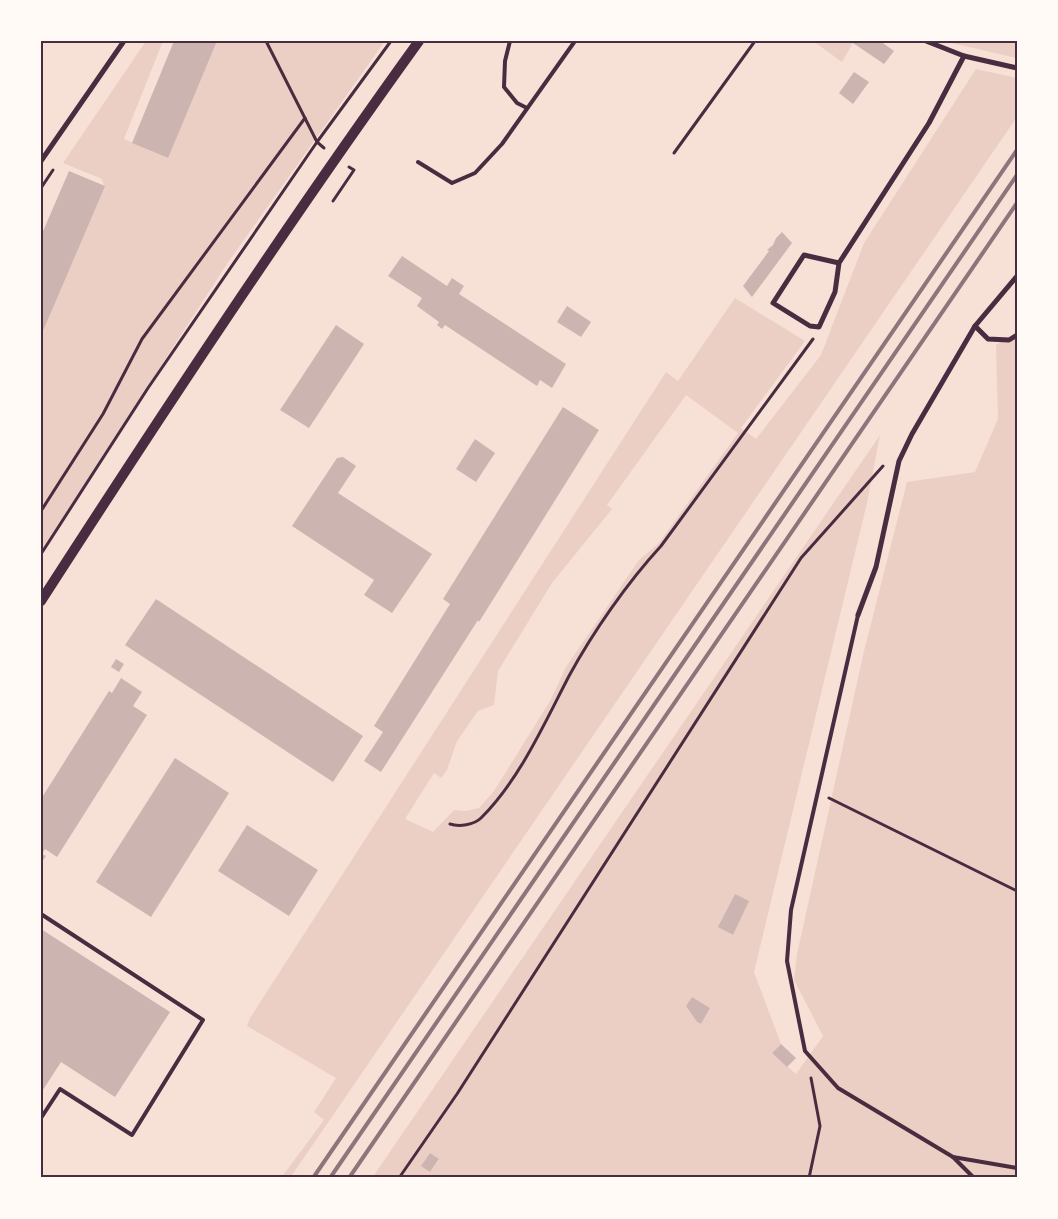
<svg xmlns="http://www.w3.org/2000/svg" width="1058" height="1219" font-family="'Archivo Narrow',sans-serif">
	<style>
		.green { fill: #ebcfc5; fill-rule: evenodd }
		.building { fill: #ccb4b1 }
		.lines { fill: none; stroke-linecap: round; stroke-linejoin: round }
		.path { stroke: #4a2c40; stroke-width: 3 }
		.service { stroke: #4a2c40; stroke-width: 4 }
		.minor { stroke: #4a2c40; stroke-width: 5 }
		.secondary { stroke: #4a2c40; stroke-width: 10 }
		.rail { stroke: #8f747c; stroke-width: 4 }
		.neatline { fill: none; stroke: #4a2c40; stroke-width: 2 }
	</style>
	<rect width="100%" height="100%" fill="#f7e1d7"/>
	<g class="green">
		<path d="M146,41h17l-39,98 43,19 50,-117h168l-158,223 -186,287v-214l63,-151 -2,-7 -39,-16z"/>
		<path d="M813,41h41l-12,21z"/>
		<path d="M942,41h75v17z"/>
		<path d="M976,69l41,9v39l-727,1061h-9l43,-58 -10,-8 22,-34 -89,-52 3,-8 416,-646 12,9 57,-83 70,43 -64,87 15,11 65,-84 43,-112zM686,395l52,38 -79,110 -20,17 -73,107 -16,34 -56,90 -15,17 -14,3 -11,-1 -21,22 -28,-13 29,-46 7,5 6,-8 10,-29 21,-30 16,-6 4,-34 54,-88 60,-74 -5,-4z"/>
		<path d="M1017,333v845h-645l508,-743 -13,68 -113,469 27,72 -9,9 24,21 27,-38 -29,-56 3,-26 67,-303 43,-169 68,-10 23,-53 -2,-74zM735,894l13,8 -16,33 -13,-8zM692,997l18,11 -9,16 -4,-2 -11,-16zM430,1153l9,7 -9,12 -8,-6z"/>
	</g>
	<g class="building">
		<path d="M174,41h43l-49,117 -36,-15z"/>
		<path d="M854,41h26l14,10 -10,13 -31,-21z"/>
		<path d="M854,72l15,10 -16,22 -14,-11z"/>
		<path d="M69,171l36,15 -64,150v-100z"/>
		<path d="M782,232l10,11 -40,54 -9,-11 26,-35 -2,-1 6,-5 3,-7z"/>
		<path d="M402,256l45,30 5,-8 12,8 -5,8 107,70 -14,24 -12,-8 -3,6 -92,-61 -3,4 -5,-4 2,-3 -22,-16 5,-8 -34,-22z"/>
		<path d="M567,306l24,16 -10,15 -24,-15z"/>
		<path d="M336,325l28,19 -55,84 -29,-18z"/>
		<path d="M563,407l36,23 -120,192 -1,-2 -97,152 -17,-11 19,-29 -9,-6 76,-122 -7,-5z"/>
		<path d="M475,439l20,14 -19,29 -20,-13z"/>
		<path d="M343,457l13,9 -18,27 94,61 -40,59 -28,-18 10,-15 -82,-54 45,-68z"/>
		<path d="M156,599l207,137 -30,46 -208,-137z"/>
		<path d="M116,659l8,5 -5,8 -8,-5z"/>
		<path d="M121,678l21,14 -9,14 14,9 -90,142 -12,-8 -3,5 4,2 -5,7v-64l68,-108 3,2z"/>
		<path d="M175,758l54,35 -78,124 -55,-35z"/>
		<path d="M247,825l71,45 -29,46 -71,-45z"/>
		<path d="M735,894l14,7 -16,34 -15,-8z"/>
		<path d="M41,929l129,83 -55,85 -54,-35 -20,31z"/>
		<path d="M692,997l18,11 -9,16 -4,-2 -11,-16z"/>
		<path d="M781,1044l15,14 -9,9 -15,-14z"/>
		<path d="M430,1153l9,6 -9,13 -9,-6z"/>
	</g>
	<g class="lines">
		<g class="path">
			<path d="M266,41l51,101 7,6"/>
			<path d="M674,153l81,-112"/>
			<path d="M41,188l12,-18"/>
			<path d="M333,201l21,-31 -5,-3"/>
			<path d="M41,511l62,-97 39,-75 163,-221"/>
			<path d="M41,554l107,-166 169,-246 74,-101"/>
			<path d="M829,798l188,93"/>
			<path d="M450,824c9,3 24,1 31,-6 39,-39 63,-94 88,-142 24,-44 58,-93 92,-130l152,-207"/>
			<path d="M399,1178l58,-84 344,-536 82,-92"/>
			<path d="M809,1178l11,-52 -9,-48"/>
		</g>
		<g class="service">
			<path d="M510,41l-5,20 -1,26 13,16 10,5"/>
			<path d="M418,162l34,21 23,-10 27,-29 73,-103"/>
			<path d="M858,615l-67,295 -4,51 18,90 33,37 115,69 21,21"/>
			<path d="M41,914l162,106 -71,115 -72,-46 -19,29"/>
			<path d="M953,1157l64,11"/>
		</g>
		<g class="minor">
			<path d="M926,41l38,15 53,12"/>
			<path d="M41,161l83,-120"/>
			<path d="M839,263l-4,29 -16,35 -9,-1 -37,-23 31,-48 35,8 90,-140 35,-67"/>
			<path d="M975,326l13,13 21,1 8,-5"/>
			<path d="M858,615l18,-48 23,-106 13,-27 63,-108 42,-50"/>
		</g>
		<path class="secondary" d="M41,601c122,-189 246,-377 378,-560"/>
		<g class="rail">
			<path d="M313,1178l704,-1028"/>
			<path d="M330,1178l687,-1003"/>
			<path d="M349,1178l668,-975"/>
		</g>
	</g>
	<rect width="1058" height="1219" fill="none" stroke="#fffaf5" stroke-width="85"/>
	<rect x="42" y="42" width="974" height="1134" class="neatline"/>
</svg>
